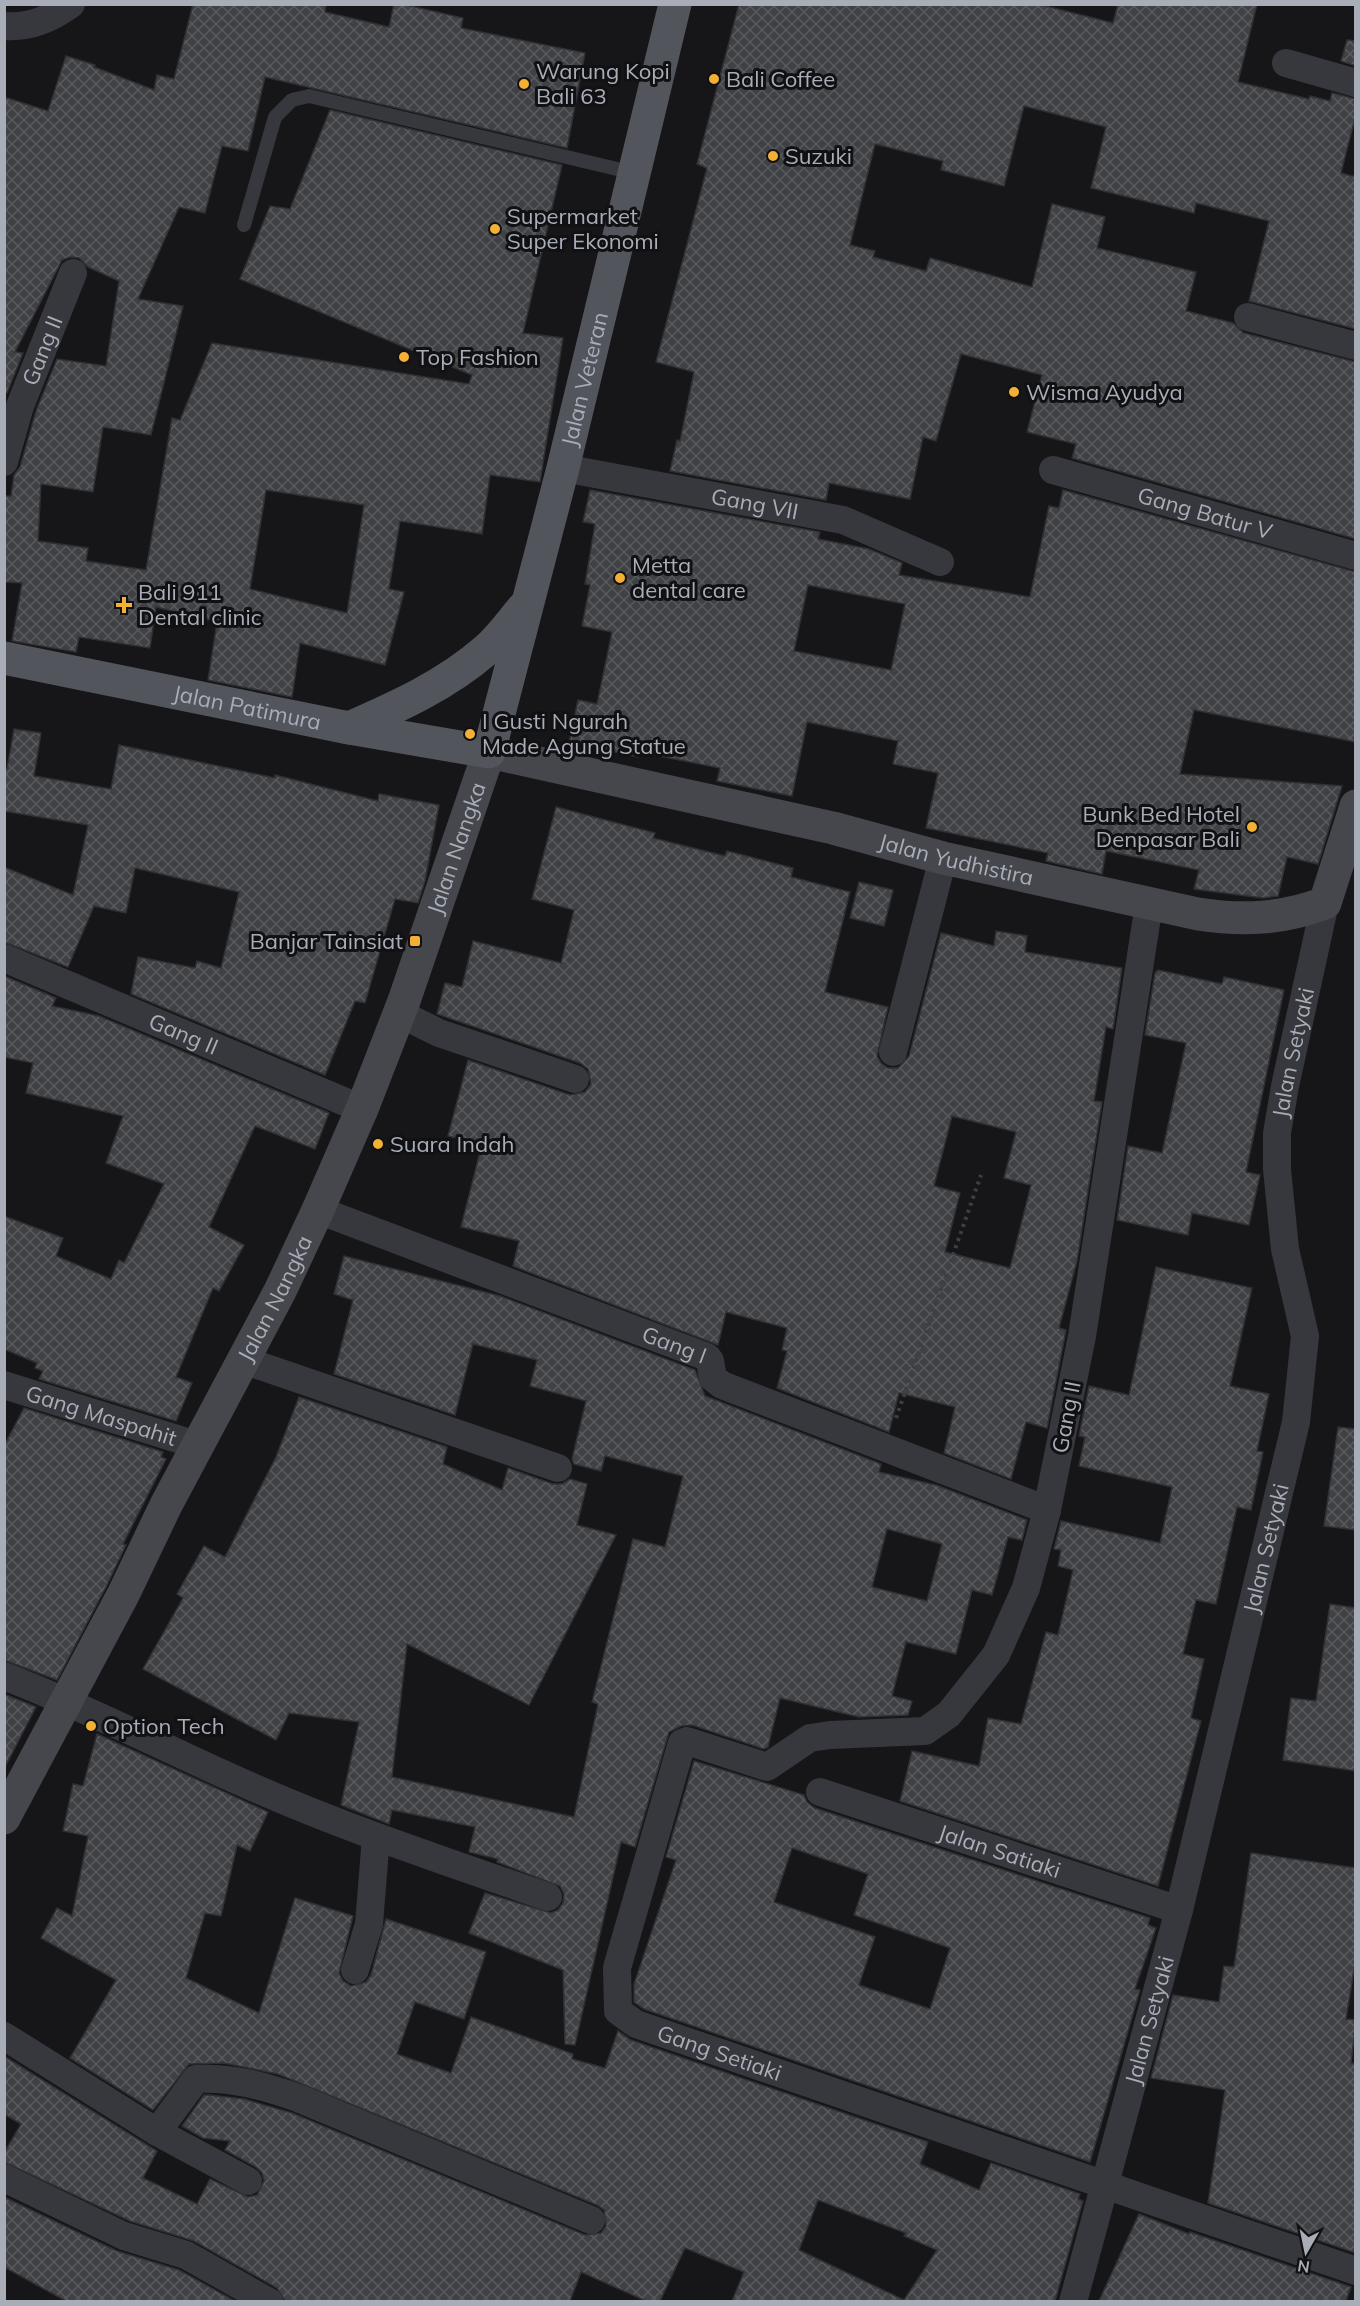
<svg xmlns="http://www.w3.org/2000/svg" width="1360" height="2306" font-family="Mulish,sans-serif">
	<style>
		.building { fill: url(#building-cross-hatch); stroke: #303034; stroke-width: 1.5; fill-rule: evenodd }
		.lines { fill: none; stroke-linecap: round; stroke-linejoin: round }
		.path { stroke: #3d3f44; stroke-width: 4; stroke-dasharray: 3 4.5; stroke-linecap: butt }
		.lane { stroke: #37383d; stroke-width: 14 }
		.street { stroke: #37383d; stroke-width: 28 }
		.secondary { stroke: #45474d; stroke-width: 33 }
		.primary { stroke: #53555c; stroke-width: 33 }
		.poi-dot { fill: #f2b134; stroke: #111113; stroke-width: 2 }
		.labels { text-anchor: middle; stroke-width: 6; stroke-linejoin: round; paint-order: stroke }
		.poi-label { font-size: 22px; fill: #a8adb8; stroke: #111113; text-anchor: start }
		.street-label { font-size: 22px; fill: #a8adb8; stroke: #111113 }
	</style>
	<defs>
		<pattern id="building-cross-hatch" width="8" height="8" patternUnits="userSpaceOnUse" patternTransform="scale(1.5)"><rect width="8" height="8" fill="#404145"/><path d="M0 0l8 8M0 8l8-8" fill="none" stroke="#595a5e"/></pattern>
	</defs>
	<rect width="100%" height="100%" fill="#161618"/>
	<g class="building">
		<path d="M193,4h133l-1,8 64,15 5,-23h8l61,14 -2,10 124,25 -18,95 -302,-71 -17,74 -26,-5 -17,67 -26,-6 -41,92 45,7 -32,129 -48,-8 -10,65 -52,-8 -3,57 50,7 -2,13 60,9 26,-152 8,2 32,-77 257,41 3,-9 -232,-96 30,-73 20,3 40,-99 232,55 -39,168 40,5 -23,144 -50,-7 -8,59 -82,-13 -11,68 15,3 -19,73 -85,-22 -8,54 -84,-17 9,-58 -61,-15 -6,41 -71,-11 -3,15 -64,-11 10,-58 -18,-1v-86h7l3,-21 6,-8 16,-56 21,-52 49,7 13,-85 -31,-14 -9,-9 -9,-1 -8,3 -47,92 8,1 -16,40h-3v-296l44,14 18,-55 29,9 -1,2 60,23 3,-15 17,4zM266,490l98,15 -17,108 -97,-24z"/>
		<path d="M739,4h299l75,19 5,-19h139l-19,78 71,17 1,-3 20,5 2,-8 24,6v15l-15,59 15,4v152l-107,-28 20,-80 -73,-18 -2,10 -103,-25 15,-61 -82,-21 -20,80 -63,-16 2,-9 -68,-17 -25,101 25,6 -2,6 53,14 4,-13 102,29 20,-83 53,13 -8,31 99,24 -10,39 47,12 11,10 112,29v177l-284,-81 4,-14 -49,-12 15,-57 -81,-21 -25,87 -13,-4 -13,62 -81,-16 -3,17 -156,-29 7,-31 3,1 14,-69 -38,-10 51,-194 -10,-4z"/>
		<path d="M1347,40l9,1v25l-15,-5z"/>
		<path d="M590,490l230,42 -2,7 51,10 33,14 -3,12 131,22 19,-91 10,2 4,-18 293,82v170l-162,-32 -14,64 162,12 -24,78 -31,-7 -9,39 -15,2 -69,-9 5,-19 -93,-19 -4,23 -56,-13 2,-8 -122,-25 12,-55 -45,-9 5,-23 -91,-19 -15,74 -75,-15 3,-13 -81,-16 -1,5 -69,-15 9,-42 19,4 15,-72 -30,-6 8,-41 -5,-1 10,-60 -12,-2zM808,585l97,19 -14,66 -97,-19z"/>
		<path d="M14,729l27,4 -7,43 77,13 8,-44 156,33v-3l103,26 1,-7 60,11 -14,76 -7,22 -23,-4 -30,104 -10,-2 -30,74 -194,-81 7,-37 57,11 2,-7 24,7 18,-76 -104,-24 -9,45 -32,-7 -26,61 -64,-25v-75l69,28 15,-70 -84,-14v-43l3,1z"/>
		<path d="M556,807l99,26 -2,5 72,18 2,-5 66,17 -2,9 59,15 -25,100 63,15 -11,49 4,7 7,5h10l11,-12 32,-123 53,13 2,-15 31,5 -2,16 97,16 -9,61 -7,-2 -12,74 8,1 -25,159 -18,67 7,2 -19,98 -21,-6 -15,57 -67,-26 11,-46 -56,-14 -10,39 -112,-44 10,-37 -5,-1 5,-22 -61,-16 -8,33 -205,-79 6,-25 -58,-14 21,-83 -34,-8 20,-76 102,35 15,-3 6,-8 -3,-15 -8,-6 -143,-49 8,-31 17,4 11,-46 88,22 13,-53 -42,-11zM952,1116l64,16 -12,46 27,7 -21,83 -65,-16 15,-59 -26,-7z"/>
		<path d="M859,882l34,8 -9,36 -34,-8z"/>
		<path d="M1158,970l64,14 2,-7 60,13 -38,182 14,3 -11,50 -57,-12 -4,22 -71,-15 11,-74 34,7 24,-110 -41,-8 10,-62z"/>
		<path d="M4,976l52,22 -4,8 47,10 230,97 -14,36 -60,-23 -46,101 35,18 -25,46 -6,-3 -37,89 16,6 -16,38 -137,-42 4,-8 -8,-3 2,-5 -33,-14v-133l59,22 -7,18 55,23 8,-19 5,3 40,-79 -58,-21 17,-47 -97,-23 7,-30 -29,-6z"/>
		<path d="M344,1256l156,40 195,74 10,26 176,68 -2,8 57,13 91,35 -5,20 -14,-3 -16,58 -20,-5 -16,64 -50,-12 -14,54 20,5 -4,14 -49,2 -79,-19 -12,49 -4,2 -72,-24 -11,1 -12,6 -34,115 -14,-5 -46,203 -10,-1 -2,-74 -94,-37 16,-40 66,20 7,-3 5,-7 1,-9 -4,-8 -63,-24 1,-3 -29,-7 6,-25 -83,-17 -3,14 -48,-19 18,-83 -70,-9 -13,27 -133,-71 40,-71 -6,-4 27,-48 21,11 51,-100 23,-60 148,50 -4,17 59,26 6,-22 45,16h9l8,-5 17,5 -10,41 39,10 -87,170 -122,-61 -15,133 182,40 24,-113 -6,-2 41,-163 32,8 18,-71 -78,-20 -4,15 -27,-7 -2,-5 14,-58 -56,-15 7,-26 -64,-16 -18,71 -121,-41 19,-74 -19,-6zM887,1529l55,15 -15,57 -55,-14z"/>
		<path d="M1156,1267l96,21 -22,98 39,8 -12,57 6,1 -12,58 -14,-3 -21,97 -20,-4 -13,54 21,5 -13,59 10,3 -43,165 -258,-85 12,-50 67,15 9,-48 33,6 25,-92 12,3 15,-65 -15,-4 3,-16 -7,-1 7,-28 99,22 12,-56 -93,-21 6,-29 -6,-1 10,-50 40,9z"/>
		<path d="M24,1408l139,44 -2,5 5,2 -43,85 3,1 -19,40 -50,95 -53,-20v-214z"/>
		<path d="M1338,1427l18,2v101l-32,-4z"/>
		<path d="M1330,1604l26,4v163l-73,-11 8,-62 25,3z"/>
		<path d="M4,1694l32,13 -32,62z"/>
		<path d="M97,1734l171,78 -18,39 -13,-6 -16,71 -16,-3 -19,65 73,35 36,-115 58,18 -14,57 4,8 8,5 15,-4 5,-7 15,-56 100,33 -22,67 -49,-17 -18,52 54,19 20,-56 102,37 -1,5 33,9 13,-37 13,9 297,102 -8,22 59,26 12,-27 89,31 -2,5 5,2 -28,100h-323l12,-29 -59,-24 -25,53h-14l-65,-29 -11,29h-285l-8,-13 -83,-47 -64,-20 -126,-59v-9l17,-29 -17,-10v-58l153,95 -14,27 54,26 13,-25 38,18 9,-2 7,-14 -2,-8 -6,-6 -31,-17 5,-9 -27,-3 -21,-12 22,-31h5l35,4 48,14 293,122 16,-2 5,-7 -2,-16 -7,-5 -319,-131 -54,-11 -35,1 -36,46 -83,-52 46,-78 -75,-42 16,-30 15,8 16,-80 -25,-5 10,-47 10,2zM818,2200l88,33 -2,3 33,14 -33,50 -105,-50z"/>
		<path d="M694,1761l110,34 3,7 8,6 335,110 -2,7 8,3 -21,61 5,1 -50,172 -446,-153 -10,-7v-18l42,-124 -10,-3zM792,1848l76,26 -14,41 96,33 -20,61 -71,-24 16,-48 -101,-35z"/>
		<path d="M1251,1853l105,15v89l-10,62 10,1 -5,43 5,1v189l-148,-50 17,-113 -74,-12 22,-83 46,7 5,-36 10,1z"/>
		<path d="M4,2197l113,54 62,19 56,31h-169l-62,-34z"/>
		<path d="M1139,2214l50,20 1,-2 161,55 -5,14h-247z"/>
	</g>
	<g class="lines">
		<path class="path" d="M896,1418l85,-243"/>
		<path class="lane" d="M244,225l31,-108 17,-17 17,-4 325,77"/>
		<g class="street">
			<path d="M4,26c26,2 46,-7 67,-22"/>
			<path d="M1286,63l70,20"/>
			<path d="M1248,317l108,29"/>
			<path id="s1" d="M4,462l16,-56 53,-133"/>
			<path id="s2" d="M563,468l280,52 97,42"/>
			<path id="s3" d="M1053,470l303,86"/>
			<path id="s4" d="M1149,904l-67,432 -35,174 -21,78 -30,67 -47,59 -24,17 -95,4 -20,3 -43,29 -80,-26 -5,2 -65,225 1,43 18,13 720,247"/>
			<path id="s5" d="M4,958l358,151"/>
			<path d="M399,1013l40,20 136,46"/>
			<path d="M893,1052l50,-194"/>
			<path id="s6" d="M318,1210l389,147 3,4 3,17 9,7 325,125"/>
			<path d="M243,1360l315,108"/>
			<path id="s7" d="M4,1385l196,61"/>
			<path d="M4,1676c81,31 158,71 237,106 100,45 204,79 307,115"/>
			<path id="s8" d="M820,1792l359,118"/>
			<path d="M355,1970l14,-46 7,-87"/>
			<path d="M4,2036l153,96 91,49"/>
			<path d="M157,2132l39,-53c36,-2 68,7 102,19l293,122"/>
			<path d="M4,2178l120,58 62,19 83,47"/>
			<path id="s9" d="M1073,2302l106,-392 117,-488 9,-86 -20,-87 -8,-80v-36l8,-47 40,-183"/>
		</g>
		<path class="secondary" id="s10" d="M4,1818l120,-225 42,-88 114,-214 38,-81 44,-101 42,-108 85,-249 344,76 110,30 255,56c45,7 84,5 127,-11l31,-97"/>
		<g class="primary">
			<path id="s11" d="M4,658l345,70 140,24 74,-284 112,-464"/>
			<path d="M349,728c48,-21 97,-43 137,-78 14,-12 25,-28 37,-42"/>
		</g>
	</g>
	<g class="poi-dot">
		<circle cx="714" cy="79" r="6"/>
		<circle cx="524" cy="84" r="6"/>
		<circle cx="773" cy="156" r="6"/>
		<circle cx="495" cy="229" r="6"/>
		<circle cx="404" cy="357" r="6"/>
		<circle cx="1014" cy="392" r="6"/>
		<circle cx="620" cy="578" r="6"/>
		<path d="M121 596h6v6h6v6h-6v6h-6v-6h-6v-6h6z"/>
		<circle cx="470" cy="734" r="6"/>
		<circle cx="1252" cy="827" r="6"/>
		<rect x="409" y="935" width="12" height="12" rx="3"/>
		<circle cx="378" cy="1144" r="6"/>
		<circle cx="91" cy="1726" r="6"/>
	</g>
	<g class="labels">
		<g class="poi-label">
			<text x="536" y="79">Warung Kopi<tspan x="536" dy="25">Bali 63</tspan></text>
			<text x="726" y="87">Bali Coffee</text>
			<text x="785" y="164">Suzuki</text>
			<text x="507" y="224">Supermarket<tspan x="507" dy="25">Super Ekonomi</tspan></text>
			<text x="416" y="365">Top Fashion</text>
			<text x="1026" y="400">Wisma Ayudya</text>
			<text x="632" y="573">Metta<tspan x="632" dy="25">dental care</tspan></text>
			<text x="138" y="600">Bali 911<tspan x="138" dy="25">Dental clinic</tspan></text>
			<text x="482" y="729">I Gusti Ngurah<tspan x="482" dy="25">Made Agung Statue</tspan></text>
			<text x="1240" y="822" text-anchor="end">Bunk Bed Hotel<tspan x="1240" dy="25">Denpasar Bali</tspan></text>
			<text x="403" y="949" text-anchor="end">Banjar Tainsiat</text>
			<text x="390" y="1152">Suara Indah</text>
			<text x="103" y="1734">Option Tech</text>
		</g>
		<g class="street-label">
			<text dy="8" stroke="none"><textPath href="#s1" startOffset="118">Gang II</textPath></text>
			<text dy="8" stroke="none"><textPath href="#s11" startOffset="879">Jalan Veteran</textPath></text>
			<text dy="8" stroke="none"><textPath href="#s2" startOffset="195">Gang VII</textPath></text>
			<text dy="8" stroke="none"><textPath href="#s3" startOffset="158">Gang Batur V</textPath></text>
			<text dy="8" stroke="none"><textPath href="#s11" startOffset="248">Jalan Patimura</textPath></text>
			<text dy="8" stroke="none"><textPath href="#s10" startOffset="1072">Jalan Nangka</textPath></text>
			<text dy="8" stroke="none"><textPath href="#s10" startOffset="1653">Jalan Yudhistira</textPath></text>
			<text dy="8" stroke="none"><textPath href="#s5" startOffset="195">Gang II</textPath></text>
			<text dy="8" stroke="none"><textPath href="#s9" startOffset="1282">Jalan Setyaki</textPath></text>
			<text dy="8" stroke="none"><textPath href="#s10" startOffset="586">Jalan Nangka</textPath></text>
			<text dy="8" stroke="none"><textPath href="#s6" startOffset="381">Gang I</textPath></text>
			<text dy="8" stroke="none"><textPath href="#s7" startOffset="102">Gang Maspahit</textPath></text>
			<text transform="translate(1066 1417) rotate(-79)" y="8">Gang II</text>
			<text dy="8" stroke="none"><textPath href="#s9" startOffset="778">Jalan Setyaki</textPath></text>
			<text dy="8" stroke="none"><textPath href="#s8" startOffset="189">Jalan Satiaki</textPath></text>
			<text dy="8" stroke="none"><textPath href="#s9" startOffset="292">Jalan Setyaki</textPath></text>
			<text dy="8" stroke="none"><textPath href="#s4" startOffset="1518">Gang Setiaki</textPath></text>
		</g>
	</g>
	<rect width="1360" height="2306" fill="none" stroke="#a8adb8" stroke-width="12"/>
	<g transform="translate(1306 2252) rotate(189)" stroke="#111113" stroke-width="4.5" paint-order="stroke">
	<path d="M0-4.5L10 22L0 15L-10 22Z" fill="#a8adb8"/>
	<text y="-9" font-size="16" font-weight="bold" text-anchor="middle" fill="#a8adb8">N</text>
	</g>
</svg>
